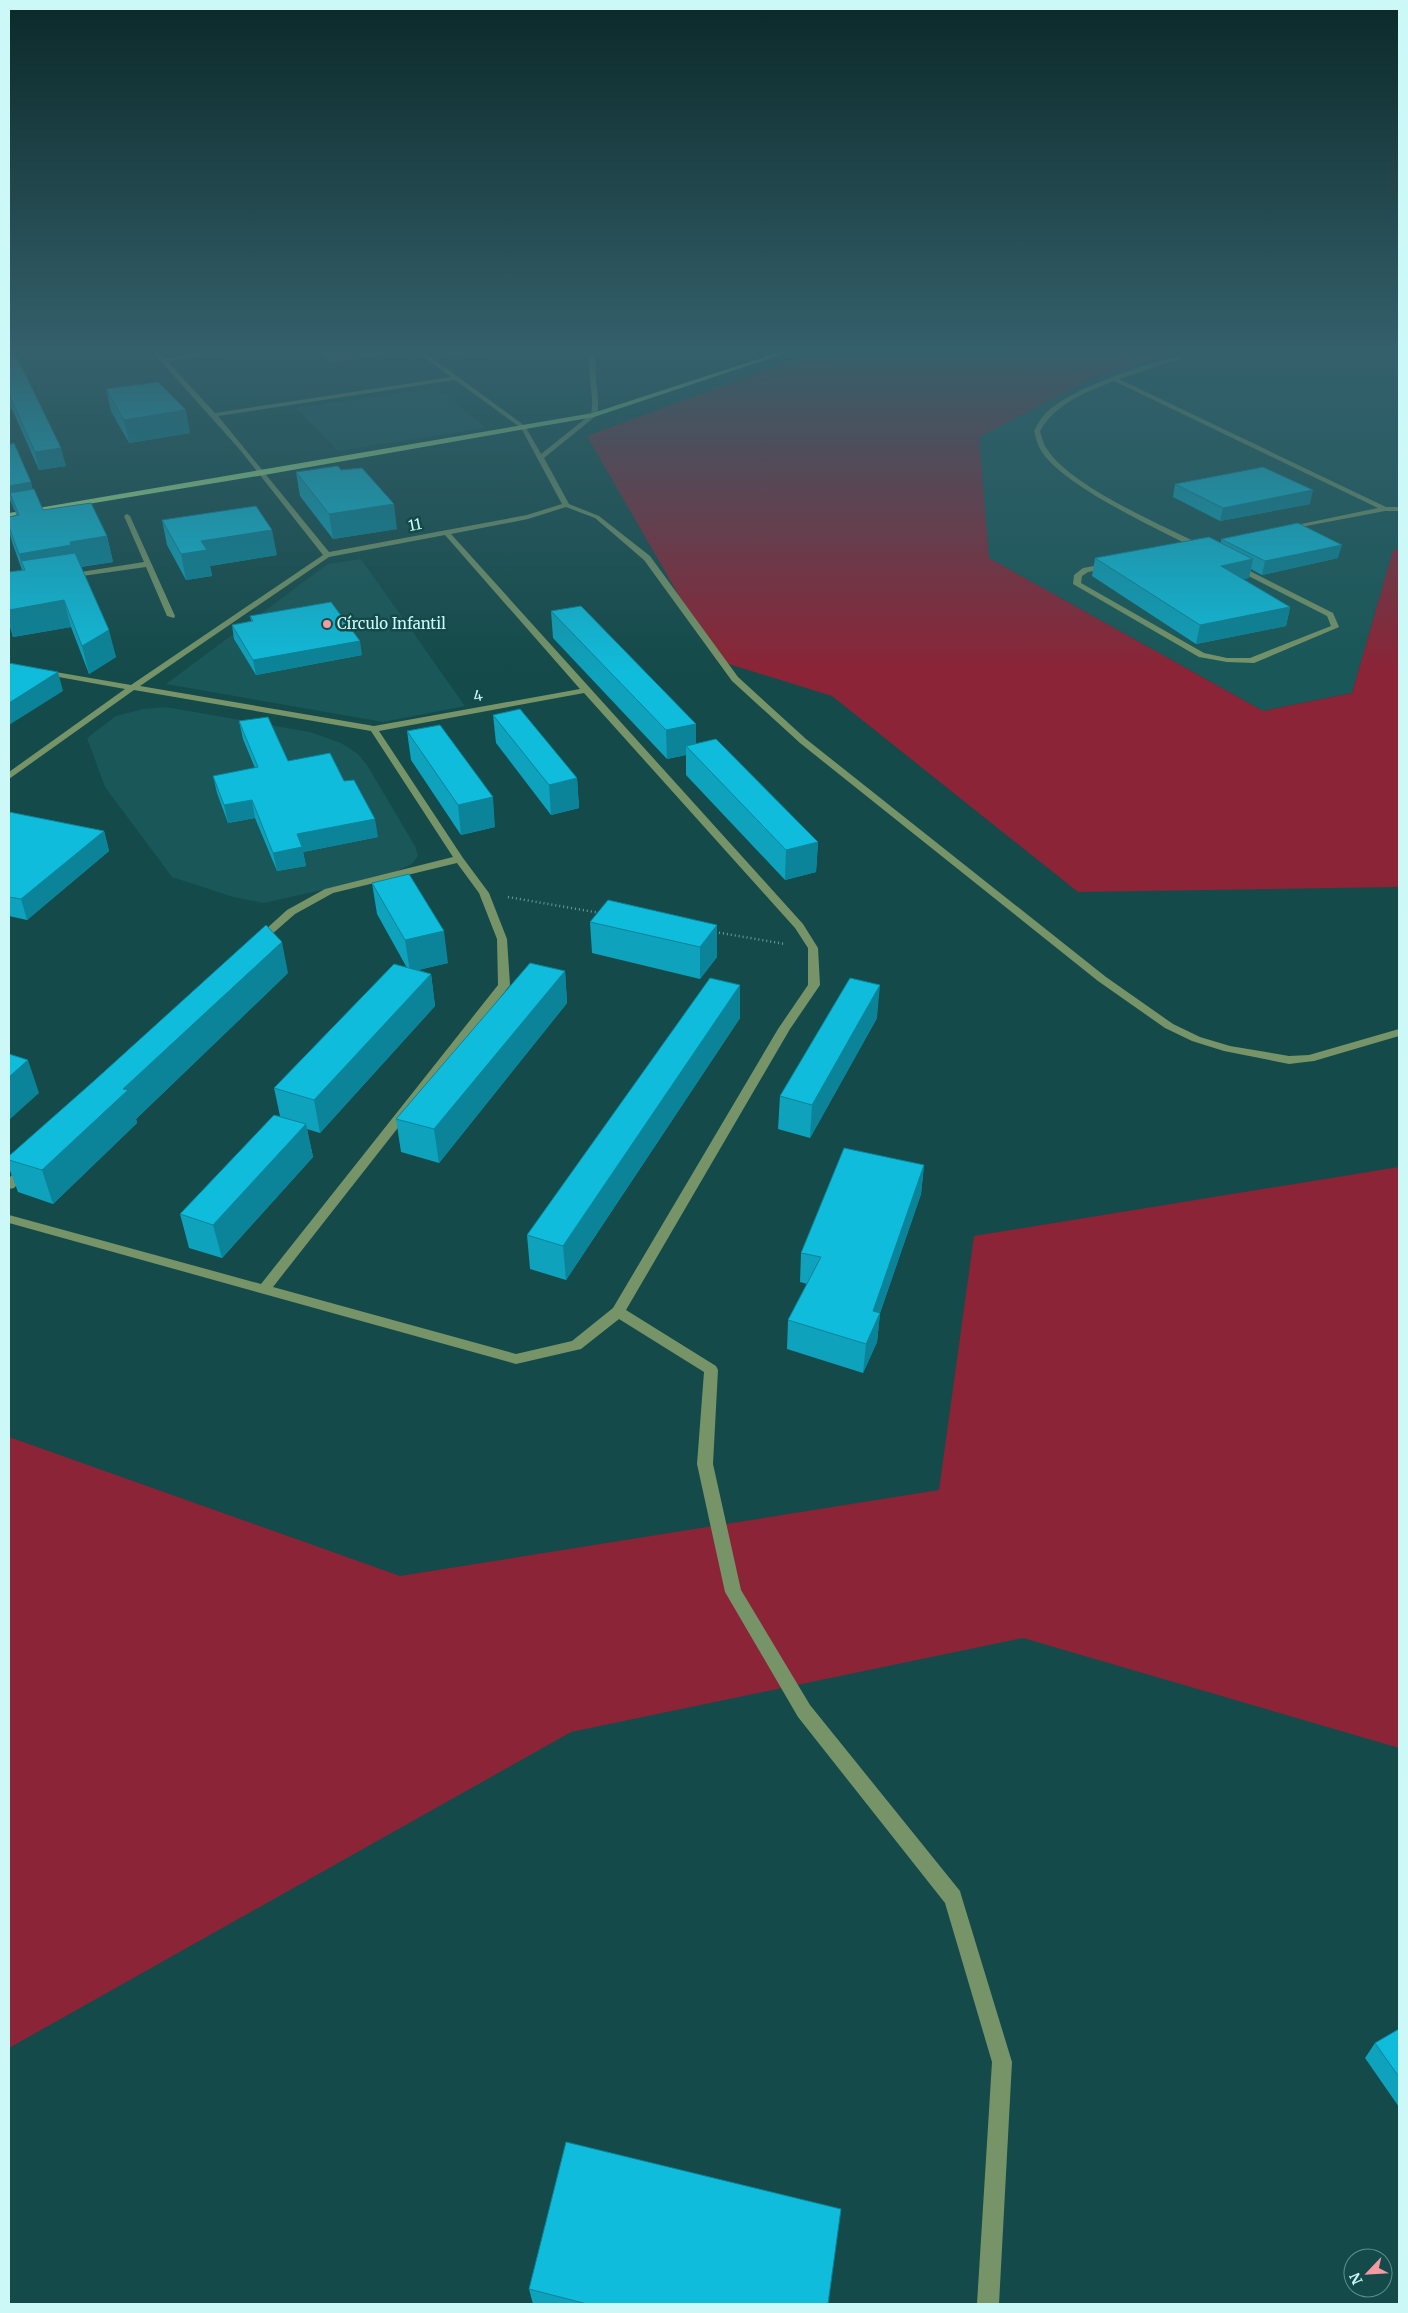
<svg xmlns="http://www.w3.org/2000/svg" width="1408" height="2313" font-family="Merriweather,serif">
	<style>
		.built { fill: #195758 }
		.green { fill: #8b2436 }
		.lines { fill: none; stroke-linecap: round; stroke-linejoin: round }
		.path { stroke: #6b9c9c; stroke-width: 2.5; stroke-dasharray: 1 3; stroke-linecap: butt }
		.minor { fill: #769468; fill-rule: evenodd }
		.major { fill: #a9e589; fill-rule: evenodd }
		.wall { fill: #0ea2bc }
		.shaded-wall { fill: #0b8499 }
		.building { fill: #10bcdb; stroke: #0b8499 }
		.poi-dot { fill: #f49aa1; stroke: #144a4a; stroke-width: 2 }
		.labels { text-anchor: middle; stroke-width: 5; stroke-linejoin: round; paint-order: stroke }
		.far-street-label { font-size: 15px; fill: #ccf9f8; stroke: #144a4a }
		.far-poi-label { font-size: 15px; fill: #ccf9f8; stroke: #144a4a; text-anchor: start }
	</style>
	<rect width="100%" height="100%" fill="#144a4a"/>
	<g class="built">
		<path d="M603,349h71l-59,8z"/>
		<path d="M1183,349h216v200l-6,1 -41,143 -89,18 -274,-153 -11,-121 115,-59z"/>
		<path d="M437,388l49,40 -148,23 -42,-43z"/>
		<path d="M361,559l104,147 -82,16 -217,-38 162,-120z"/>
		<path d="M166,707l144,25 31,11 17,11 9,11 48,81 3,10 -6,8 -23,11 -125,28 -31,-6 -61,-20 -67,-90 -18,-49 29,-22 27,-7z"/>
	</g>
	<g class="green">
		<path d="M878,349h305l-90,29 -114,59 10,121 274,153 89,-18 41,-143 6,-1v338l-321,5 -246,-196 -116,-36 -129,-224 205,-76z"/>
		<path d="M1399,1167v581l-376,-110 -452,94 -562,316v-611l391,139 539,-86 35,-254z"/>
	</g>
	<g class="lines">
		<g class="path">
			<path d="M508,897l92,16"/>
			<path d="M715,932l70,12"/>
		</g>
		<g class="minor">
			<path d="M150,349h6l9,9 62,-9h16l-76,12 48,52 236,-36 -38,-28h7l105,77 16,28 50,-40c4,-17 -4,-36 -1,-54l-7,-11h6l7,11c-3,19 5,37 1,55l-53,43 25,46 30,12 51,40 88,121 68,62 300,238 67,47 27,13 30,9 59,10 20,-1 90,-26v7l-85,25 -25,3 -65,-13 -32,-10 -27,-13 -67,-47 -298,-238 -68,-62 -88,-121 -49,-42 -29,-11 -38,12 -77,15 352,390 15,24 2,37 -30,44 -164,281 90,56 2,4 -5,94 28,126 69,115 150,186 2,7 50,164 -13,242h-22l15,-242 -47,-159 -147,-186 -73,-125 -28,-128 7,-92 -85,-53 -38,30 -65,15 -507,-141v-8l252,69 237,-299 -1,-46 -18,-46 -22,-30 -124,30 -38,21 -32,28h-8l-1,-2 33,-30 38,-21 128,-32 -82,-126 -237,-41 -125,89v-7l116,-83 -116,-21v-4l122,21 192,-130 -82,-104zM455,380l66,48 41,76 -35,11 -198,37 -111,-136zM445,535l135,154 -206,37 -234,-40 189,-129zM584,693l211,235 13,20v37l-30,44 -165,279 -41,33 -56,13 -243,-67 237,-302 -3,-46 -18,-46 -26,-35 -84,-127z"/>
			<path d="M1200,349h10l-91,30 267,128h13v4h-14l-100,19 -2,-1 4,-2 91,-19 -264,-127c-28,11 -59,23 -74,50 2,6 3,13 7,18 24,38 117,77 159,98v4h-6c-39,-21 -139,-65 -160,-102 -3,-5 -4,-12 -6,-18 3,-5 6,-12 10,-16 30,-31 115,-54 156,-66z"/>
			<path d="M127,514l3,2 45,100 -1,2 -7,-2 -21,-49 -78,11 -4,-2 4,-2 76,-12 -20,-46z"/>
			<path d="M1110,563l4,2 -1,2 -25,5 -6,4 -1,7 123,70 23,5h23l81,-32 -4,-10 -94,-48v-4h3l97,49 6,14 -85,36 -27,-1 -28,-5 -126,-73 1,-9 9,-7z"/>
			<path d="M25,1165l6,4 -2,3 -15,16 -5,1v-11l12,-12z"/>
		</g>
		<path class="major" d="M789,349h9l-204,68 -330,58 -255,42v-4l584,-100z"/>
	</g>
	<g class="wall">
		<path d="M9,349l57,117 -27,4 -27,-61 -3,1z"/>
		<path d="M317,349h96v3l-83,10z"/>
		<path d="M439,349h67v1l-55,7z"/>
		<path d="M106,389l84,44 -61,10 -18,-32z"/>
		<path d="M9,445l34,65 64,26 6,26 -32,5 35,90 -27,17 -18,-47 -58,10 -4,-14v-51l13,-2 -10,-28 -3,-11v-14l7,-2 -1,-5h-1l-5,-13z"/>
		<path d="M296,472l101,57 -64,10 -33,-43z"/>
		<path d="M1175,484l135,20 -90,17 -47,-24z"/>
		<path d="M162,520l115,35 -67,11 2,10 -26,4 -19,-35z"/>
		<path d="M1221,539l117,19 -76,17 -11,-6 -2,9 -6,1 47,28 -4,19 -90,18 -104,-68 3,-18 126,-15z"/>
		<path d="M551,611l145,132 122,99 -2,30 -31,8 -99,-105v-20l-19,4 -114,-121z"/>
		<path d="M250,616l112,39 -106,20 -22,-36 -2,-14 19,-4z"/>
		<path d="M493,715l84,63 2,30 -28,7 -55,-72z"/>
		<path d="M239,721l49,40 56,20 34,56 -75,15 3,14 -29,5 -22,-53 -27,5 -11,-30 -4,-17 42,-8 -12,-29z"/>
		<path d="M407,731l88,96 -34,8 -50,-75z"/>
		<path d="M9,812l95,19 5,20 -82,69 -18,-4z"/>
		<path d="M372,883l76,80 -30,7 13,4 4,32 -115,127 -13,-4 6,28 -91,101 -33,-10 -9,-34 100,-98 -6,-28 133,-120 -30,-54z"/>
		<path d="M590,922l127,3v32l-17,22 -108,-26z"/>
		<path d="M565,971l2,32 -128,160 -38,-11 -5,-33z"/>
		<path d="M288,973l-152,146 1,4 -84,81 -35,-12 -9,-24v-12z"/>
		<path d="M740,985v33l-174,262 -36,-11 -3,-34z"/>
		<path d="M877,1018l-67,120 -32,-9 2,-33z"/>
		<path d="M924,1165l-3,29 -41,119 -3,29 -14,31 -76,-24 1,-29 19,-36 -7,-2 1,-29z"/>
		<path d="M1399,2029v78l-34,-49 10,-15z"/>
		<path d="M529,2289l299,15h-295z"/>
	</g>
	<g class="shaded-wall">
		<path d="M328,349h85v3l-83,10z"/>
		<path d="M451,349h55v1l-55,7z"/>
		<path d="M9,395l3,14 -3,1z"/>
		<path d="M186,410l4,23 -61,10 -5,-23z"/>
		<path d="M61,448l5,18 -27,4 -4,-18z"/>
		<path d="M31,482l6,24 -27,-13 5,17h-1l-5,-19v-5z"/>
		<path d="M1313,490l-3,14 -90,17 3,-13z"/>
		<path d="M394,504l3,25 -64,10 -4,-25z"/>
		<path d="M272,530l5,25 -67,11 2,10 -26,4 -5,-26 20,-13z"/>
		<path d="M107,536l6,26 -36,5 -56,-6 5,18 -7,-25 51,-12z"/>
		<path d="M1342,545l-4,13 -76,17 3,-14z"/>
		<path d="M1253,559l-4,19 -32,6 4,-18z"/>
		<path d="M64,600l7,27 -58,10 -4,-16v-11z"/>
		<path d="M1290,607l-4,19 -90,18 4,-19z"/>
		<path d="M109,630l7,27 -27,17 -7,-28z"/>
		<path d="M360,641l2,14 -106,20 -3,-15z"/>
		<path d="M58,672l5,19 -54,34v-22z"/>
		<path d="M696,724v29l-10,-7v9l-19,4 -1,-29z"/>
		<path d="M577,778l2,30 -28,7 -2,-30z"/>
		<path d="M493,797l2,30 -34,8 -3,-30z"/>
		<path d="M252,800l3,18 -27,5 -4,-18z"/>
		<path d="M375,819l3,18 -75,15 3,14 -29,5 -4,-18 24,-19z"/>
		<path d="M104,831l5,20 -82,69 -6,-21z"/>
		<path d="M818,842l-2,30 -31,8 1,-30z"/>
		<path d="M717,925v32l-17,22v-32z"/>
		<path d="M444,931l4,32 -38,9 -5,-32z"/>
		<path d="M282,942l6,31 -152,146 1,4 -84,81 -11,-34 81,-81z"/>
		<path d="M565,971l2,32 -128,160 -5,-34z"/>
		<path d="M431,974l4,32 -115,127 -6,-33z"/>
		<path d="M740,985v33l-174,262 -3,-34z"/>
		<path d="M880,985l-3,33 -67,120 2,-33z"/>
		<path d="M28,1060l11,33 -30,27v-43z"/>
		<path d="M306,1124l7,33 -91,101 -9,-33z"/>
		<path d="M924,1165l-3,29 -41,119 -3,29 -14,31 3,-29 7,-33z"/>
	</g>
	<g class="building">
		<path d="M9,349h4l48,99 -26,4 -26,-58z"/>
		<path d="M158,382l28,28 -62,10 -18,-31z"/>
		<path d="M14,443l17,39 -22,4v-41z"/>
		<path d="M338,466l3,4 21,-2 32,36 -65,10 -33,-42z"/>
		<path d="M1263,467l50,23 -90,18 -48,-24z"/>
		<path d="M34,489l9,21 48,-7 16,33 -37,6 1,3 -52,9 -10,-27v-10l10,-2 -9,-22z"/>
		<path d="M256,506l16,24 -71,11 6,9 -26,4 -19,-34z"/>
		<path d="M1298,523l44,22 -77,16 -44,-22z"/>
		<path d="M1209,537l44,22 -32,7 69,41 -90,18 -105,-67z"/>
		<path d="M75,553l34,77 -27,16 -18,-46 -55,10v-38l16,-2 -4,-9z"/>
		<path d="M331,602l29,39 -107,19 -21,-35 21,-4 -3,-5z"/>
		<path d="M581,606l115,118 -30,6 -115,-119z"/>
		<path d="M9,663l49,9 -49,31z"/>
		<path d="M520,709l57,69 -28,7 -56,-70z"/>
		<path d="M268,717l20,44 42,-8 14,28 10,-1 21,39 -78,15 5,13 -29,6 -21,-53 -28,5 -11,-29 45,-9 -19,-46z"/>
		<path d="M440,725l53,72 -35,8 -51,-74z"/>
		<path d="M716,739l102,103 -32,8 -100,-104z"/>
		<path d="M9,812l95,19 -83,68 -12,-2z"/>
		<path d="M409,874l35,57 -39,9 -33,-57z"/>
		<path d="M608,900l109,25 -17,22 -110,-25z"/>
		<path d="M266,925l16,17 -159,147 5,1 -86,80 -33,-10v-4l86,-76z"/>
		<path d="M530,963l35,8 -131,158 -38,-10z"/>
		<path d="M394,964l37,10 -117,126 -40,-12z"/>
		<path d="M710,978l30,7 -177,261 -36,-11z"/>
		<path d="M850,978l30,7 -68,120 -32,-9z"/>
		<path d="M9,1054l19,6 -19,17z"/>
		<path d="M274,1115l32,9 -93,101 -33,-11z"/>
		<path d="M844,1148l80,17 -51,146 7,2 -14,31 -78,-24 33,-63 -20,-4z"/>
		<path d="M1399,2029v48l-24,-34z"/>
		<path d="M566,2142l275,67 -13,95h-241l-58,-15z"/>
	</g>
	<linearGradient id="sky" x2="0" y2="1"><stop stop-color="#0b2929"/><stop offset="0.52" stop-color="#34606b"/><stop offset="1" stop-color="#34606b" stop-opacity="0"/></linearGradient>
	<rect width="1408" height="673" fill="url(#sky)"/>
	<circle class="poi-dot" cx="327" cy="624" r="5"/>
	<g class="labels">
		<g class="far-street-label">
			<text transform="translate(415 525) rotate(-11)" y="5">11</text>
			<text transform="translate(478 696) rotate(-10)" y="5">4</text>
		</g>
		<g class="far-poi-label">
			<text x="337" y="629">Círculo Infantil</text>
		</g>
	</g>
	<rect width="1408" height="2313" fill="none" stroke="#ccf9f8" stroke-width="20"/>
	<g transform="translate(1368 2273) rotate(245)"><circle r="24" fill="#144a4a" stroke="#5e9090"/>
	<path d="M0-4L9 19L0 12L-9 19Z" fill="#f49aa1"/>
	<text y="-8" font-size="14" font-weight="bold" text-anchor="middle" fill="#ccf9f8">N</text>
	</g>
</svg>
